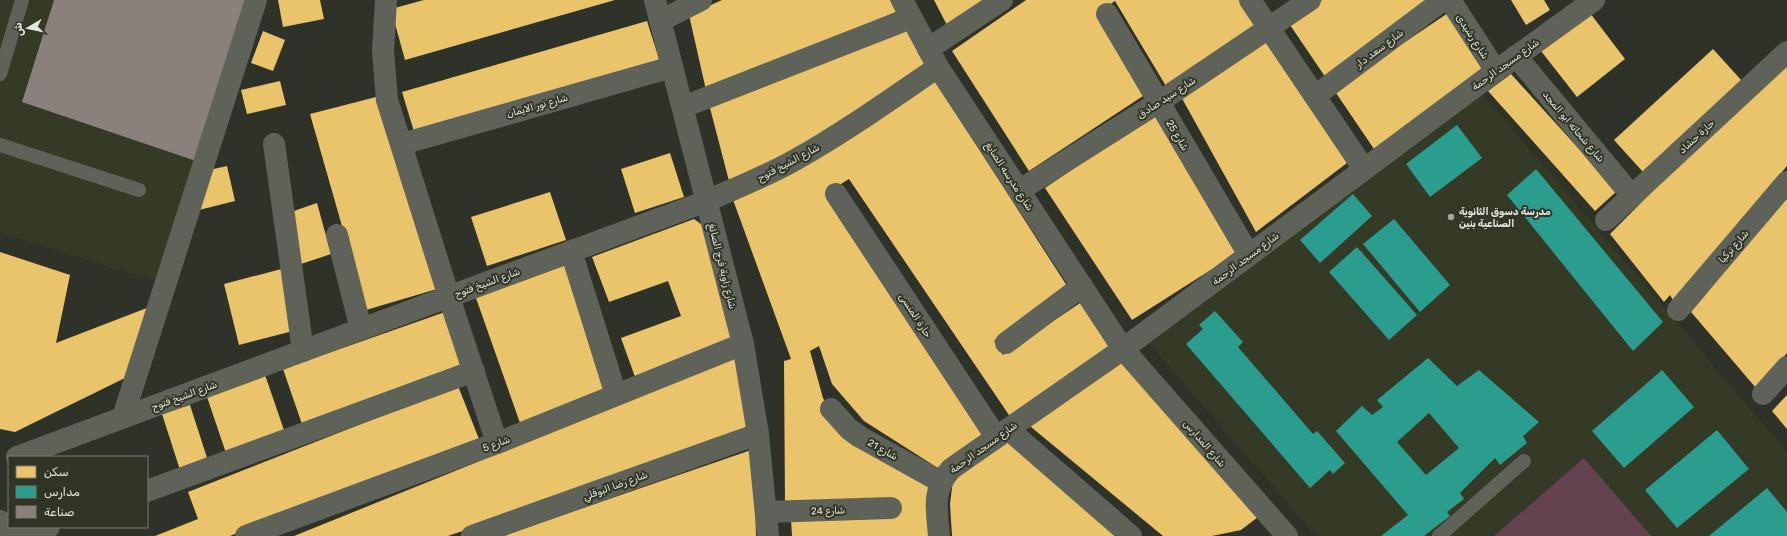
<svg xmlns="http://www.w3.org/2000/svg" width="1787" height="536" font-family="Rubik,'Noto Naskh Arabic',sans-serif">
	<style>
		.built { fill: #343a25 }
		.green { fill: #65424f }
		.homes { fill: #e9c46a }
		.schools { fill: #2a9d8f; fill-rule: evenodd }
		.industry { fill: #8a817c }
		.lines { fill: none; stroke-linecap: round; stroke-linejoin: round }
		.service { stroke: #5f6259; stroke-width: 14 }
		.minor { stroke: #5f6259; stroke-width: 22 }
		.tertiary { stroke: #5f6259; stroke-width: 22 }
		.poi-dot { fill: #a3a69c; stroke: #313525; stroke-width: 1.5 }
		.labels { text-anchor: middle; stroke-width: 4; stroke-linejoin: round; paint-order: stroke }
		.street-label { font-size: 10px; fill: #e2e5db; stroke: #313525 }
		.poi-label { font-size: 10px; font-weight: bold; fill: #e2e5db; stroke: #313525; text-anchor: start }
	</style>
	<rect width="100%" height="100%" fill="#2f3228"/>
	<g class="built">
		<path d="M0,0h248l-91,282 -157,-50z"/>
		<path d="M1482,93l305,359v84h-471l-170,-196z"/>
	</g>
	<path class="green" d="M1584,458l67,78h-157z"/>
	<g class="homes">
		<path d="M278,0h42l4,19 -41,8z"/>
		<path d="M424,0h191l-210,60 -14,-51z"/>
		<path d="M722,0h168l6,12 -190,78 -17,-75z"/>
		<path d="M934,0h58l-43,29z"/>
		<path d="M1026,0h216l14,25 -90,61 -51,-85 -19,13 47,82 -114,75 -77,-120z"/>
		<path d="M1322,0h107l-103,78 -38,-56z"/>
		<path d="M1511,0h33l6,10 -24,15z"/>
		<path d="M1448,13l37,54 -111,82 -40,-59z"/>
		<path d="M1590,13l35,46 -48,38 -36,-46z"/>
		<path d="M647,21l13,41 -245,73 -13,-43z"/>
		<path d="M906,26l25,43 -140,87 -62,25 -19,-73z"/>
		<path d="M263,31l22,9 -12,31 -22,-8z"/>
		<path d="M1266,39l81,124 -91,69 -77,-139z"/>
		<path d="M1713,49l29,32 -99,91 -29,-32z"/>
		<path d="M1787,56v110l-113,136 -4,-7 -6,7 -54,-68z"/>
		<path d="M1511,74l106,117 -22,20 -107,-120z"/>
		<path d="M280,81l6,24 -39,9 -6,-24z"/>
		<path d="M935,81l134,208 -75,52 9,14 77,-52 31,46 -100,69 -162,-239 -21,13 158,244 -45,34 -77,-49 -32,-37 -13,-38 -9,5 13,47 14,27 91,61 4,50h-140l-1,-17 -6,-14 -1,-144 7,-2 -59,-162z"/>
		<path d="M376,97l61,192 -71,21 -56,-196z"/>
		<path d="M1155,113l84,139 -107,68 -87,-132z"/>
		<path d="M670,153l14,44 -49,16 -14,-44z"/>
		<path d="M227,166l8,35 -36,9 10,-40z"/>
		<path d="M550,192l16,48 -79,26 -16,-49z"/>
		<path d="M1787,196v157l-31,35 -65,-76z"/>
		<path d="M317,203l14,51 -30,10 -13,-51z"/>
		<path d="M694,219l11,8 31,110 -101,40 -14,-39 60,-22 -13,-35 -59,21 -17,-45z"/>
		<path d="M0,252l70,23 -14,68 96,-37 -25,71 -112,55 -15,-3z"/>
		<path d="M569,264l40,128 -89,31 -44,-125z"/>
		<path d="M285,268l8,63 -54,14 -15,-61z"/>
		<path d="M445,312l20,57 -162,58 -20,-58z"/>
		<path d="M742,355l12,76 -306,105h-154z"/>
		<path d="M1117,357l141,160 -17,13 -29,6h-49l-138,-114z"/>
		<path d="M264,372l21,61 -59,20 -21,-62z"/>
		<path d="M458,386l21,53 -249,97h-75l43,-17 -10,-27z"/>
		<path d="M1787,395v34l-15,-18z"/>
		<path d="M190,405l19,59 -28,9 -19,-59z"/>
		<path d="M1009,435l113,101h-170l-2,-32 3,-24z"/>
		<path d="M754,449l2,87h-254z"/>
	</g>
	<g class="schools">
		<path d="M1457,125l25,33 -52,39 -24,-33z"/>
		<path d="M1536,169l127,153 -30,29 -126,-156z"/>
		<path d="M1353,194l19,22 -52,47 -20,-23z"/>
		<path d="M1394,219l56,66 -30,27 -57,-68z"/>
		<path d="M1357,247l60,68 -28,25 -60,-68z"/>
		<path d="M1215,311l28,31 -5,5 75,87 4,-3 28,32 -12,11 -3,-4 -20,18 -124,-144 17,-15 -4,-4z"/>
		<path d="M1428,358l29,28 22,-16 60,52 -16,14 4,7 -27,22 -5,-7 -35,35 4,6 -17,13 3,4 -26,20h-43l27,-21 -72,-84 26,-25 10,9 11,-8 -6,-7zM1429,413l30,35 -33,27 -29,-33z"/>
		<path d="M1662,370l32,37 -70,61 -32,-37z"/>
		<path d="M1717,430l32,39 -72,59 -32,-38z"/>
		<path d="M1767,488l20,24v24h-78z"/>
	</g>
	<path class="industry" d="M54,0h194l-52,161 -174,-59z"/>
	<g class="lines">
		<g class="service">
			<path d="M0,74l22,-74"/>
			<path d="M0,145l139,45"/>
			<path d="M1439,536l85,-75"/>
		</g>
		<g class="minor">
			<path d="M386,0l-3,51 4,49 62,197 48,146"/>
			<path d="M902,0l36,67 185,282 164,187"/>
			<path d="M1250,0l114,169"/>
			<path d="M1450,0l46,71"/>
			<path d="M1107,14l142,241"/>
			<path d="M660,21l41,-21"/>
			<path d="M928,49l74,-49"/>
			<path d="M1516,56l116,140"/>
			<path d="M1315,96l128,-96"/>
			<path d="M683,107l228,-89"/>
			<path d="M274,144l29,207"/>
			<path d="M402,144l270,-77"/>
			<path d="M1020,190l139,-88 151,-102"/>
			<path d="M836,194l160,243"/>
			<path d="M1606,220l181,-168"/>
			<path d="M337,235l24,94"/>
			<path d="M571,251l45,144"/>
			<path d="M1678,310l109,-128"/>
			<path d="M1006,343l76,-57"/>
			<path d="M1763,394l24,-27"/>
			<path d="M831,409l18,20 11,8 81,45"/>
			<path d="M123,417l133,-417"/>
			<path d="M1008,429l123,107"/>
			<path d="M17,457l690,-256c29,-13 60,-25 88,-41 50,-28 96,-61 143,-93"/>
			<path d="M147,491l327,-120"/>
			<path d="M766,512l125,-4"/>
			<path d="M0,521l12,15"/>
			<path d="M24,536l25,-9"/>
			<path d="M246,536l251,-93 246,-99"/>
			<path d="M472,536l286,-102"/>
			<path d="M939,536c-2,-26 -8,-45 12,-67l172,-120 373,-278 98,-71"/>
		</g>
		<path class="tertiary" d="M655,0l88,344 15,90 10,102"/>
	</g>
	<circle class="poi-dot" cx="1451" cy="217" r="4"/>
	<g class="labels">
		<g class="street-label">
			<text transform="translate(1473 36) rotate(57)" y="4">شارع رشيدى</text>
			<text transform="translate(1379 48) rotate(-37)" y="4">شارع سعد دار</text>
			<text transform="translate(1505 64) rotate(-36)" y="4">شارع مسجد الرحمة</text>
			<text transform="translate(1166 97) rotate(-33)" y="4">شارع سيد صادق</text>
			<text transform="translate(537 105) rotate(-16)" y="4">شارع نور الايمان</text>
			<text transform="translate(1574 126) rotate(50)" y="4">شارع شحاته ابو المجد</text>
			<text transform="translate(1178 135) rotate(59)" y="4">شارع 25</text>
			<text transform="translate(1696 136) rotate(-43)" y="4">حارة حشاد</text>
			<text transform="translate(788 162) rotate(-28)" y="4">شارع الشيخ فتوح</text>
			<text transform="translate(1010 176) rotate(57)" y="4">شارع مدرسه الصايغ</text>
			<text transform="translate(1733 246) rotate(-49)" y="4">شارع تركيا</text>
			<text transform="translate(1245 258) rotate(-37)" y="4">شارع مسجد الرحمة</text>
			<text transform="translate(723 266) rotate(76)" y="4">شارع زاوية فرج الصائغ</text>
			<text transform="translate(487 282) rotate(-20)" y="4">شارع الشيخ فتوح</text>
			<text transform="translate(916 315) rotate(57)" y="4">حارة المنسى</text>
			<text transform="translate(184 395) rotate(-20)" y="4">شارع الشيخ فتوح</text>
			<text transform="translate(496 443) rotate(-21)" y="4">شارع 5</text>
			<text transform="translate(1205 443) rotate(49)" y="4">شارع المدارس</text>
			<text transform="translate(983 447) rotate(-36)" y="4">شارع مسجد الرحمة</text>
			<text transform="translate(883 449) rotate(29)" y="4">شارع 21</text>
			<text transform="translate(615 485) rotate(-20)" y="4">شارع رضا البوقلي</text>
			<text transform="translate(828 510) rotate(-2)" y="4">شارع 24</text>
		</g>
		<g class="poi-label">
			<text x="1459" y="215">مدرسة دسوق الثانوية<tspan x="1459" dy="12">الصناعية بنين</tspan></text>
		</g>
	</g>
	<rect x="8" y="456" width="140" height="72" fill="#313525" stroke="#787b6e"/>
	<rect x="16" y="466" width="20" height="12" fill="#e9c46a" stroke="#787b6e"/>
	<text x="44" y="476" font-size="12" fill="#e2e5db">سكن</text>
	<rect x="16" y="486" width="20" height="12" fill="#2a9d8f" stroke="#787b6e"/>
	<text x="44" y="496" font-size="12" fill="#e2e5db">مدارس</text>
	<rect x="16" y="506" width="20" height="12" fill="#8a817c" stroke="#787b6e"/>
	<text x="44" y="516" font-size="12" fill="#e2e5db">صناعة</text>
	<g transform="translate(28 28) rotate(261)" stroke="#313525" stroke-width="3" paint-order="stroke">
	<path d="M0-3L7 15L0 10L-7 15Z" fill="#e2e5db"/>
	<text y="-6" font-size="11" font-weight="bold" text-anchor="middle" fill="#e2e5db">ش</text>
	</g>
</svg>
